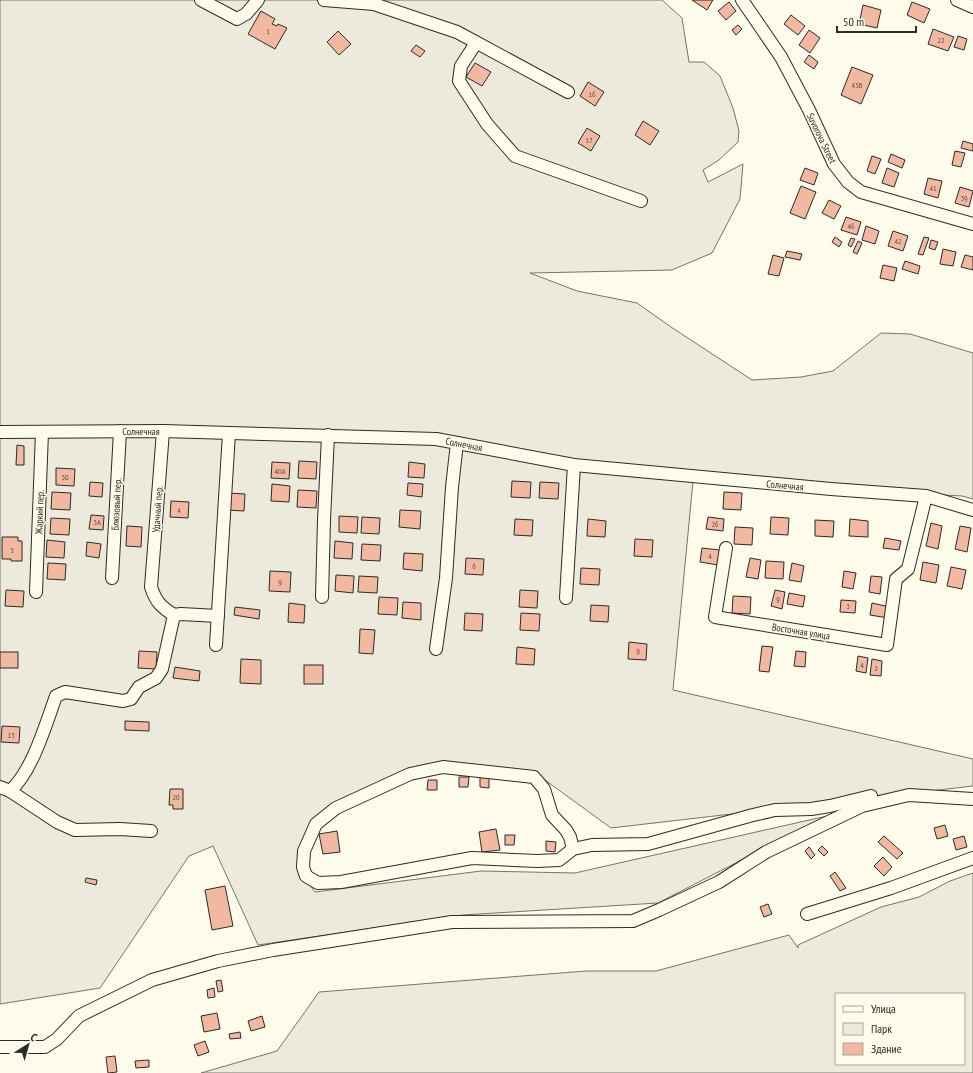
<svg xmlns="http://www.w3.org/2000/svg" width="973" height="1073" font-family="'PT Sans Narrow',sans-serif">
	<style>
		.green { fill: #ecebdb; stroke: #74746e; fill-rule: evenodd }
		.building { fill: #f2b8a0; stroke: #2b2b2b }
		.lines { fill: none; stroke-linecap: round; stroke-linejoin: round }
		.minor-casing { stroke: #2b2b2b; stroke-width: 14 }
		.minor { stroke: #fdfbea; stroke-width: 12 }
		.labels { text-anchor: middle; stroke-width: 3; stroke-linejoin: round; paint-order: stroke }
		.number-label { font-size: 8px; fill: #5d4e48 }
		.street-label { font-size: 10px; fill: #2b2b2b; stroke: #fdfbea }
	</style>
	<rect width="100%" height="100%" fill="#fdfbea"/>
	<g class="green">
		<path d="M0,0h662l20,18 7,44h15l16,14 13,32 6,23 -1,11 -19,18 -16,10 5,12 35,-18 -3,35 -28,54 -40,17 -142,3 47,18 60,12 34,24 81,53 49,-3 32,-6 48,-38 29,1 63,19v146l-11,-3 -131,-7 -137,-18 -21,219 300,69v27l-362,42 -77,-56 -124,-2 -87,51 -25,48 17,23 166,-21 94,2 252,-57 -169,87 -195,12 -205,30 -45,-99 -24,10 -89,132 -100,16z"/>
		<path d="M973,873v200h-772l76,-22 42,-59 267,-21h70l133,-36 9,13v-3l83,-38 38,-10 31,-16zM836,994h128v70h-128z"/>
	</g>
	<g class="building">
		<path d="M692,0h21l-6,10z"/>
		<path d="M729,2l7,9 -10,9 -8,-9z"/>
		<path d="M912,2l18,7 -6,14 -17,-8z"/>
		<path d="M863,5l18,5 -4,18 -18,-4z"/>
		<path d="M261,11l14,8 -3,5 5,2 1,-2 9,4 -12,21 -27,-15z"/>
		<path d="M791,15l14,11 -7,9 -14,-11z"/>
		<path d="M738,25l4,4 -6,6 -4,-5z"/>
		<path d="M933,29l21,8 -6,14 -20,-7z"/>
		<path d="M809,30l11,8 -10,15 -11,-8z"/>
		<path d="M338,31l13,13 -12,11 -12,-13z"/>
		<path d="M958,36l9,3 -3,11 -10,-3z"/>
		<path d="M416,45l9,6 -5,6 -9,-6z"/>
		<path d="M809,55l9,7 -4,7 -10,-7z"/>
		<path d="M475,63l16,9 -9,14 -16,-9z"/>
		<path d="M852,67l21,8 -12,29 -20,-9z"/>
		<path d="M588,82l16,10 -9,14 -15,-10z"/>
		<path d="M643,121l16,10 -9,14 -15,-10z"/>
		<path d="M587,128l13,8 -9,15 -13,-8z"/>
		<path d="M963,141l10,3v7l-12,-3z"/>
		<path d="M955,151l10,2 -4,14 -9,-2z"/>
		<path d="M891,154l14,6 -3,8 -14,-6z"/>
		<path d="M872,156l9,3 -6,15 -8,-3z"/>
		<path d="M805,168l13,5 -4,12 -14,-5z"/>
		<path d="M887,168l12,5 -5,14 -12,-4z"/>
		<path d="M928,178l14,3 -4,17 -14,-4z"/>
		<path d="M801,186l15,6 -11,27 -15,-6z"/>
		<path d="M960,187l13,4 -4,16 -14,-4z"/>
		<path d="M829,200l12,6 -7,13 -12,-6z"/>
		<path d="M846,217l15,5 -4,13 -16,-5z"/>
		<path d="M866,226l13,5 -4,13 -13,-4z"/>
		<path d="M893,231l15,5 -5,15 -15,-5z"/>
		<path d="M835,237l7,5 -3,5 -7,-5z"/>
		<path d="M924,237l5,1 -6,17 -5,-1z"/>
		<path d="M851,238l4,1 -4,8 -3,-2z"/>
		<path d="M931,240l7,2 -3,8 -6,-2z"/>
		<path d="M858,241l4,2 -5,11 -4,-2z"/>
		<path d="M943,249l13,3 -3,14 -13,-2z"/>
		<path d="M787,251l15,3 -2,6 -15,-3z"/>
		<path d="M773,255l11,3 -5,18 -11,-2z"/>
		<path d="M965,255l8,2v13l-12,-3z"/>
		<path d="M905,261l15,5 -2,8 -16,-5z"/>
		<path d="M883,265l14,3 -3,13 -14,-3z"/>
		<path d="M17,445l7,1v19h-8z"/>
		<path d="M299,461l18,1 -1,17 -18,-1z"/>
		<path d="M272,462l18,1 -1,16 -18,-1z"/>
		<path d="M409,462l16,2 -1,14 -16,-1z"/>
		<path d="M56,468l19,1 -1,17 -18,-1z"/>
		<path d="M512,481l19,1 -1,16 -19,-1z"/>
		<path d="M90,482l13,1 -1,14 -13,-1z"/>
		<path d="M540,482l19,1 -1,16 -19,-1z"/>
		<path d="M408,483l15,1 -1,13 -15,-2z"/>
		<path d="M272,484l18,2 -1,16 -18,-1z"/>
		<path d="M298,490l19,1 -1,17 -19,-1z"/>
		<path d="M52,492l19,1 -1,17 -19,-1z"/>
		<path d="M724,492l18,1 -1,17 -18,-1z"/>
		<path d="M227,493l18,1 -1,17 -18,-1z"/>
		<path d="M171,501l18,1 -1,16 -18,-1z"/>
		<path d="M400,510l21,1 -1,18 -21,-2z"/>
		<path d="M91,515l13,1 -1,14 -14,-1z"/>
		<path d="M339,516l19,1 -1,16 -18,-1z"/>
		<path d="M362,517l18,1 -1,16 -18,-1z"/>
		<path d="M708,517l16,2 -1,12 -17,-2z"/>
		<path d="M771,517l18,1 -1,17 -18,-1z"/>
		<path d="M51,518l19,1 -1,16 -19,-1z"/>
		<path d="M515,519l18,1 -1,16 -18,-1z"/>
		<path d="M588,519l18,2 -1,16 -18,-1z"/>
		<path d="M850,519l18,2v16l-19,-1z"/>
		<path d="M815,520l19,1 -1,16 -18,-1z"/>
		<path d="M931,523l11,3 -4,23 -12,-3z"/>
		<path d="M127,526l15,1 -1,20 -15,-1z"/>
		<path d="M960,526l11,2 -4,24 -12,-3z"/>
		<path d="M735,527l18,1 -1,17 -18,-1z"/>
		<path d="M2,537h16v4h4v20h-11v-2h-9z"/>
		<path d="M885,538l16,3 -2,9 -16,-2z"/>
		<path d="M635,539l18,1 -1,17 -18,-1z"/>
		<path d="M47,540l18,2 -1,16 -18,-1z"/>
		<path d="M335,541l18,2 -1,16 -18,-1z"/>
		<path d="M87,542l14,2 -2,14 -13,-2z"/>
		<path d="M362,544l19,1 -1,16 -19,-1z"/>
		<path d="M702,548l18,2 -2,15 -18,-3z"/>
		<path d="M404,553l19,1 -1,17 -19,-2z"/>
		<path d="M466,558l18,1 -1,16 -18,-1z"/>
		<path d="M750,558l11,2 -3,19 -12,-2z"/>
		<path d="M766,561l18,1 -1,17 -18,-1z"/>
		<path d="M923,562l16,3 -3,18 -16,-3z"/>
		<path d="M48,563l18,1 -1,16 -18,-1z"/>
		<path d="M792,563l12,3 -3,16 -12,-2z"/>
		<path d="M951,567l15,3 -4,19 -15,-3z"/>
		<path d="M581,568l19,1 -1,16 -19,-1z"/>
		<path d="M270,571l21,1 -1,20 -21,-1z"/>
		<path d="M844,571l12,2 -3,16 -11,-2z"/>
		<path d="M336,575l18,1 -1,17 -18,-2z"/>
		<path d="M359,576l19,1 -1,16 -19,-1z"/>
		<path d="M871,576l11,1 -2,17 -11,-2z"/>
		<path d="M6,590l18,1 -1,16 -18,-1z"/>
		<path d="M520,590l18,1 -1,17 -18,-1z"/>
		<path d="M775,590l10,2 -3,17 -11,-3z"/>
		<path d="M789,593l16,3 -2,11 -16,-3z"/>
		<path d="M733,596l18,1 -1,17 -18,-1z"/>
		<path d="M379,597l19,1 -1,17 -19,-1z"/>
		<path d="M841,600l15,1 -1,12 -15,-1z"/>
		<path d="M403,602l18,1v17l-19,-2z"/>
		<path d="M289,603l16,2 -1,18 -16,-1z"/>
		<path d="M872,603l18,4 -2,11 -18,-3z"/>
		<path d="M591,605l18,1 -1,16 -18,-1z"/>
		<path d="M235,607l25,3 -1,9 -25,-4z"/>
		<path d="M465,613l18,1 -1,17 -18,-1z"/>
		<path d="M521,613l19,1 -1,17 -19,-1z"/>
		<path d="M360,629l15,1 -2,24 -14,-1z"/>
		<path d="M629,642l18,2 -1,16 -18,-1z"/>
		<path d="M762,646l11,1 -4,25 -10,-1z"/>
		<path d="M517,647l18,2 -1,16 -18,-1z"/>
		<path d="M139,651l18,1 -1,17 -18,-1z"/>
		<path d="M796,651l10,1 -1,15 -11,-1z"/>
		<rect x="0" y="652" width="18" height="16"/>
		<path d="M858,656l10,2 -2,15 -10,-2z"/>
		<path d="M241,659l20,1v24l-21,-1z"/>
		<path d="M872,659l10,2 -1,15 -11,-1z"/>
		<rect x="304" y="665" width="19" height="19"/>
		<path d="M175,667l25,4 -1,10 -26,-3z"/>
		<path d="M125,721l24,1v9l-24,-1z"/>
		<path d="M2,726l18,1 -1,16 -18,-1z"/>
		<path d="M459,777h10l-1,10h-9z"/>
		<path d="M480,777l9,1v10l-9,-1z"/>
		<path d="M428,780h9v10h-10z"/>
		<path d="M170,789h13v20h-10v-4h-4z"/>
		<path d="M945,825l3,11 -11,3 -3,-11z"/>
		<path d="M496,829l4,21 -18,2 -3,-20z"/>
		<path d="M337,831l3,21 -17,2 -4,-20z"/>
		<path d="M505,835h10l-1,10h-9z"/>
		<path d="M884,836l19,17 -6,6 -19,-17z"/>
		<path d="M964,836l3,11 -11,3 -3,-11z"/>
		<path d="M546,841l10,1 -1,10 -9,-1z"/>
		<path d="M822,846l6,6 -4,4 -6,-6z"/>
		<path d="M809,847l6,8 -4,4 -6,-8z"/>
		<path d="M883,857l9,10 -8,9 -10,-10z"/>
		<path d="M835,872l11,16 -6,3 -10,-15z"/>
		<path d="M86,878l11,2 -1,5 -11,-3z"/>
		<path d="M225,886l8,40 -21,4 -7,-40z"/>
		<path d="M768,904l4,10 -8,3 -4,-10z"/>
		<path d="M221,980l2,11 -5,1 -2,-11z"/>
		<path d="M214,988l1,9 -7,1 -1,-8z"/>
		<path d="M217,1013l3,16 -16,3 -3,-16z"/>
		<path d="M262,1016l3,11 -14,4 -3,-10z"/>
		<path d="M240,1032l1,6 -11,1 -1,-5z"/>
		<path d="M205,1041l4,11 -11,4 -4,-11z"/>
		<path d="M115,1056l2,16 -9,1 -2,-16z"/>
		<path d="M149,1060v7l-13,1 -1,-7z"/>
	</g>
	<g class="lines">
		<g class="minor-casing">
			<g id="minor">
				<path d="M201,0l36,19 9,-5 12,-14"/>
				<path d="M324,0l50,4 83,28 111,60"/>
				<path d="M742,0l39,57 28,53 25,54 14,18 13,10 112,32"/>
				<path d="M957,0l16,7"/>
				<path d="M476,43l-15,23 -2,15 28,43 28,32 126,45"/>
				<path d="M163,431l-12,156c5,15 10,20 23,28"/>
				<path d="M0,432l163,-1 273,8 138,26 257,24 95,7 47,14"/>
				<path d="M726,548l-11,69 172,28 9,-66 12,-10 18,-73"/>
				<path d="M112,578l8,-147"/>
				<path d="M36,592l6,-160"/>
				<path d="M322,597l2,-77 4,-85"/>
				<path d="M566,598l8,-133"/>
				<path d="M216,645l13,-212"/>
				<path d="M436,649l10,-71 6,-91 5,-44"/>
				<path d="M0,787l10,4 47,31 18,8 45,-1 31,2"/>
				<path d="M10,791c22,-19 36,-67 46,-95l9,-4 58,9 8,-2 8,-12 17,-9 6,-9 12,-54 7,-1 37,2"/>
				<path d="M573,849l-3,-12 -4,-7 -14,-15 -8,-26 -10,-12 -91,-10 -33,7 -74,34 -20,16 -12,27 -1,16 3,9 12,7 23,-1 131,-24 65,3 22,-1 14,-11 19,-4 56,-1 105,-29 22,-5 36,-1 19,-3 41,-10"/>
				<path d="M807,914l84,-26 82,-30"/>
				<path d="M0,1047h45l12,-8 22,-23 73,-36 66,-19 55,-11 179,-28 181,-1 26,-11 60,-28 47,-30 96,-46 47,-11 64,4"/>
			</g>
		</g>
		<use href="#minor" class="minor"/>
	</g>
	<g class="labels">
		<g class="number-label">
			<text x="268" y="34">1</text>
			<text x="941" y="43">22</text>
			<text x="857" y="88">45Б</text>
			<text x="592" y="97">16</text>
			<text x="589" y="143">17</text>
			<text x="933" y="191">41</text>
			<text x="964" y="201">39</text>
			<text x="851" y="229">46</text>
			<text x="898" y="244">42</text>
			<text x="280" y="474">40А</text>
			<text x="65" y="480">50</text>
			<text x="179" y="513">4</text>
			<text x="97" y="525">3А</text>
			<text x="715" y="527">26</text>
			<text x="12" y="553">5</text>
			<text x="710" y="559">4</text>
			<text x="474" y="569">6</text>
			<text x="280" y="585">9</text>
			<text x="778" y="602">9</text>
			<text x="848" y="609">3</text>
			<text x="638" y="654">9</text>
			<text x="862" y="668">4</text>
			<text x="876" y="671">2</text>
			<text x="11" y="738">13</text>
			<text x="176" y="800">20</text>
		</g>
		<g class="street-label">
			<text transform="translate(822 138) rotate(64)" y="4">Suvorova Street</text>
			<text x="141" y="435">Солнечная</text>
			<text transform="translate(464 444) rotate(11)" y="4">Солнечная</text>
			<text transform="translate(785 485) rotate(5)" y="4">Солнечная</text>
			<text transform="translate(116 504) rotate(-87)" y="4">Блюзовый пер.</text>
			<text transform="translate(157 509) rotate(-86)" y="4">Удачный пер.</text>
			<text transform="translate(39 512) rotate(-88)" y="4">Жаркий пер.</text>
			<text transform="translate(801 631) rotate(9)" y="4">Восточная улица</text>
		</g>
	</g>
	<rect x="835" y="993" width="130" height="72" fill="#fdfbea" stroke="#a9a89e"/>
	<rect x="843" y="1006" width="20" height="6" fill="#fdfbea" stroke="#a9a89e"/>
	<text x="871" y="1013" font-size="12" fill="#2b2b2b">Улица</text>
	<rect x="843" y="1023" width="20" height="12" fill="#ecebdb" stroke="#a9a89e"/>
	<text x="871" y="1033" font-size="12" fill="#2b2b2b">Парк</text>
	<rect x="843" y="1043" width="20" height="12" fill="#f2b8a0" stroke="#a9a89e"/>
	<text x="871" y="1053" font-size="12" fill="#2b2b2b">Здание</text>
	<g transform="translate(28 1045) rotate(37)" stroke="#fdfbea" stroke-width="3" paint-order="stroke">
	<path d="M0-3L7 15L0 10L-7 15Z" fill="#2b2b2b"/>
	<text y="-6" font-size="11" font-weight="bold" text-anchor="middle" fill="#2b2b2b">С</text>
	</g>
	<path d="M837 26v6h79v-6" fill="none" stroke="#2b2b2b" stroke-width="2"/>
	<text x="843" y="26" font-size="12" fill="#2b2b2b" stroke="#fdfbea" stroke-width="3" paint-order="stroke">50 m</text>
</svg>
